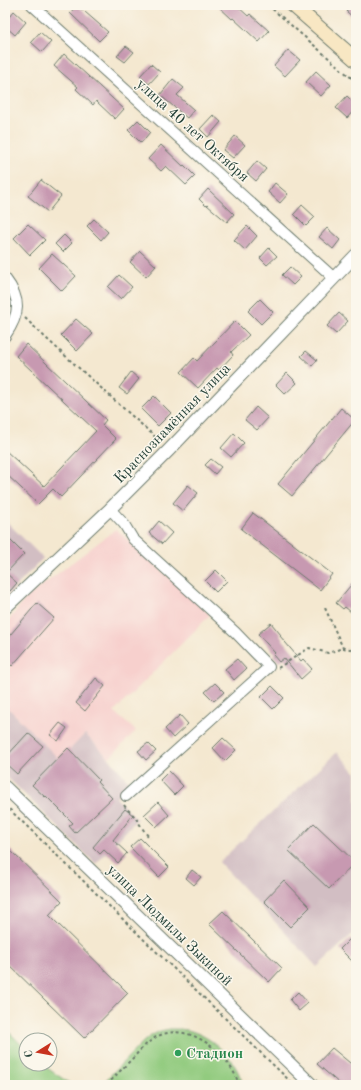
<svg xmlns="http://www.w3.org/2000/svg" width="361" height="1090" font-family="'Old Standard TT',serif">
	<style>
		.built { fill: #f7d0cd }
		.industrial { fill: #d2bec3 }
		.green { fill: #92cb7f; stroke: #58845a }
		.building { fill: #c799b1 }
		.lines { fill: none; stroke-linecap: round; stroke-linejoin: round }
		.minor-casing { stroke: #6a796b; stroke-width: 12 }
		.tertiary-casing { stroke: #6a796b; stroke-width: 14 }
		.secondary-casing { stroke: #6a796b; stroke-width: 16 }
		.path { stroke: #6a796b; stroke-width: 2; stroke-dasharray: 3 3; stroke-linecap: butt }
		.minor { stroke: #fff; stroke-width: 10 }
		.tertiary { stroke: #fff; stroke-width: 12 }
		.secondary { stroke: #f8e7c3; stroke-width: 14 }
		.leisure-dot { fill: #2e9e5b; stroke: #fbf7ec; stroke-width: 1.5 }
		.labels { text-anchor: middle; stroke-width: 3; stroke-linejoin: round; paint-order: stroke }
		.street-label { font-size: 15px; fill: #1f3d34; stroke: #fbf7ec }
		.leisure-label { font-size: 15px; font-weight: bold; fill: #27864d; stroke: #fbf7ec; text-anchor: start }
	</style>
	<rect width="100%" height="100%" fill="#fbf7ec"/>
	<filter id="ink" filterUnits="userSpaceOnUse"><feTurbulence type="fractalNoise" baseFrequency=".025" numOctaves="2"/><feDisplacementMap in="SourceGraphic" scale="8" xChannelSelector="R" yChannelSelector="G"/><feConvolveMatrix kernelMatrix="1 2 1 2 8 2 1 2 1" color-interpolation-filters="sRGB"/></filter>
	<filter id="wash" filterUnits="userSpaceOnUse"><feTurbulence type="fractalNoise" baseFrequency=".012" numOctaves="4" result="noise"/><feDisplacementMap in="SourceGraphic" scale="16" xChannelSelector="R" yChannelSelector="G"/><feGaussianBlur stdDeviation="0.9" result="paint"/><feColorMatrix in="noise" values="0 0 0 0 0 0 0 0 0 0 0 0 0 0 0 0 0 1.4 0 .05"/><feComposite in="paint" operator="in"/></filter>
	<g filter="url(#wash)">
		<rect width="100%" height="100%" fill="#f4e8d0"/>
		<path class="built" d="M116,529l94,86 -96,97 22,19 -27,27 -24,-24 -25,27 -55,-56v-80l21,-27z"/>
		<g class="industrial">
			<path d="M5,306l9,9 -9,10z"/>
			<path d="M5,520l38,38 -38,40z"/>
			<path d="M5,705l55,55 25,-26 24,24 21,25 -14,15 21,21 -41,45 -91,-89z"/>
			<path d="M337,752l19,21v158l-39,36 -98,-105z"/>
		</g>
		<g class="green">
			<path d="M5,1028l21,21v15h15l31,21h-67z"/>
			<path d="M170,1029c7,0 14,0 21,2 25,8 45,29 52,54h-142l42,-43 8,-6 9,-5z"/>
		</g>
		<g id="blocks">
			<g class="building">
				<path d="M77,5l31,27 -9,9 -29,-28z"/>
				<path d="M217,5h19l12,11 2,-2 19,17 -10,11 -26,-24 -1,1z"/>
				<path d="M352,5h4v15l-10,-9z"/>
				<path d="M14,11l12,11 -11,13 -10,-9v-4z"/>
				<path d="M40,32l11,10 -9,10 -11,-10z"/>
				<path d="M126,46l8,6 -9,10 -8,-6z"/>
				<path d="M288,50l12,10 -15,16 -11,-10z"/>
				<path d="M64,54l60,55 -9,10 -19,-18 -3,4 -17,-16 2,-2 -24,-21z"/>
				<path d="M151,64l9,8 -11,12 -9,-8z"/>
				<path d="M316,71l15,14 -10,11 -15,-14z"/>
				<path d="M173,79l11,9 -7,7 17,15 -7,8 -27,-23z"/>
				<path d="M347,96l9,9v3l-9,10 -11,-10z"/>
				<path d="M213,115l8,7 -13,15 -8,-8z"/>
				<path d="M138,120l12,12 -9,11 -13,-13z"/>
				<path d="M235,136l10,9 -12,13 -10,-8z"/>
				<path d="M161,145l22,21 1,-1 11,11 -9,9 -20,-19 -5,5 -13,-12z"/>
				<path d="M257,161l9,8 -10,12 -9,-8z"/>
				<path d="M41,180l20,16 -13,16 -20,-16z"/>
				<path d="M275,183l13,11 -8,9 -12,-11z"/>
				<path d="M208,189l26,25 -7,8 -20,-17 -1,1 -7,-7z"/>
				<path d="M302,205l13,12 -9,9 -12,-12z"/>
				<path d="M94,219l14,13 -7,8 -14,-14z"/>
				<path d="M28,224l17,16 -15,15 -16,-17z"/>
				<path d="M247,226l10,10 -12,14 -11,-10z"/>
				<path d="M327,228l13,12 -7,9 -14,-12z"/>
				<path d="M64,235l8,8 -9,9 -8,-8z"/>
				<path d="M269,248l8,8 -10,9 -7,-7z"/>
				<path d="M140,251l16,15 -10,11 -16,-15z"/>
				<path d="M52,254l24,22 -14,15 -23,-23z"/>
				<path d="M290,267l11,10 -8,8 -11,-10z"/>
				<path d="M119,275l13,12 -11,12 -13,-12z"/>
				<path d="M260,299l13,13 -12,12 -13,-13z"/>
				<path d="M339,313l9,8 -12,13 -9,-8z"/>
				<path d="M76,319l17,15 -16,17 -16,-16z"/>
				<path d="M235,321l14,14 -18,17 2,3 -14,15 -2,-2 -19,20 -17,-16 13,-14 3,3z"/>
				<path d="M26,344l80,76 -4,5 14,14 -55,58 -8,-8 -15,15 -33,-31v-23l39,36 52,-55 -80,-75z"/>
				<path d="M306,351l11,9 -5,6 -11,-10z"/>
				<path d="M131,372l8,7 -12,15 -8,-6z"/>
				<path d="M287,373l10,10 -12,11 -9,-9z"/>
				<path d="M154,396l17,17 -13,13 -17,-17z"/>
				<path d="M256,407l12,11 -11,12 -12,-10z"/>
				<path d="M341,408l14,12 -63,76 -14,-12z"/>
				<path d="M234,433l10,10 -13,14 -10,-9z"/>
				<path d="M211,459l10,8 -6,7 -10,-9z"/>
				<path d="M188,485l10,8 -15,18 -10,-8z"/>
				<path d="M253,513l79,61 -12,16 -79,-61z"/>
				<path d="M159,521l13,12 -10,11 -13,-11z"/>
				<path d="M5,535l19,19 -18,19 11,10 -7,8 -5,-5z"/>
				<path d="M216,570l11,11 -11,11 -11,-11z"/>
				<path d="M356,579v27l-5,6 -6,-5 -2,2 -7,-6z"/>
				<path d="M37,603l17,15 -42,48 -7,-7v-18z"/>
				<path d="M271,623l10,12 -1,1 21,25 2,-2 9,10 -11,10 -17,-21 -5,4 -6,-7 2,-2 -17,-19z"/>
				<path d="M237,659l9,10 -12,11 -9,-11z"/>
				<path d="M96,678l9,8 -20,25 -9,-8z"/>
				<path d="M215,683l9,9 -10,9 -9,-9z"/>
				<path d="M272,686l12,12 -11,11 -12,-12z"/>
				<path d="M180,715l8,9 -15,14 -8,-9z"/>
				<path d="M60,723l7,5 -9,13 -8,-6z"/>
				<path d="M28,733l15,13 -26,28 -12,-11v-5z"/>
				<path d="M223,738l13,12 -11,11 -12,-13z"/>
				<path d="M148,743l8,8 -10,9 -8,-9z"/>
				<path d="M68,748l31,32 -2,2 15,16 -37,35 -6,-7 4,-3 -27,-27 -1,1 -13,-12z"/>
				<path d="M169,771l14,15 -9,9 -14,-15z"/>
				<path d="M158,802l11,13 -13,12 -12,-12z"/>
				<path d="M125,809l8,6 -20,25 14,13 -9,10 -14,-13 -4,4 -7,-7z"/>
				<path d="M314,823l41,39 -26,27 -41,-39z"/>
				<path d="M140,838l29,29 -10,10 -29,-30z"/>
				<path d="M9,849l53,52 -13,14 79,78 -44,45 -79,-77v-108z"/>
				<path d="M192,870l9,7 -7,8 -8,-7z"/>
				<path d="M284,880l26,27 -20,20 -26,-26z"/>
				<path d="M223,911l59,57 -13,14 -60,-58z"/>
				<path d="M351,938l5,5v14l-4,4 -12,-12z"/>
				<path d="M298,992l10,11 -9,8 -9,-11z"/>
				<path d="M332,1048l24,20v17h-15l-24,-21z"/>
			</g>
		</g>
	</g>
	<g filter="url(#ink)">
		<use href="#blocks" fill-opacity="0" stroke="#6a796b" stroke-width="1"/>
		<g class="lines">
			<g class="minor-casing">
				<g id="minor">
					<path d="M32,5l302,273"/>
					<path d="M5,278c17,22 15,36 0,58"/>
					<path d="M110,509l14,15 9,15 102,93 34,35 -143,129"/>
				</g>
			</g>
			<g class="tertiary-casing">
				<g id="tertiary">
					<path d="M5,608l105,-99 59,-59 187,-195"/>
					<path d="M5,787l307,298"/>
				</g>
			</g>
			<g class="secondary-casing">
				<path id="secondary" d="M293,5l63,55"/>
			</g>
			<g class="path">
				<path d="M268,5l88,77"/>
				<path d="M25,318l24,23 113,102"/>
				<path d="M325,608l18,40"/>
				<path d="M278,668l31,-20 19,5 15,-5 13,2"/>
				<path d="M5,805l289,280"/>
				<path d="M124,805c3,5 8,8 11,12 5,7 9,15 15,21"/>
				<path d="M107,1085c9,-10 18,-19 28,-29 5,-6 11,-12 18,-17 33,-22 77,14 86,46"/>
			</g>
			<use href="#minor" class="minor"/>
			<use href="#tertiary" class="tertiary"/>
			<use href="#secondary" class="secondary"/>
		</g>
	</g>
	<circle class="leisure-dot" cx="178" cy="1053" r="4"/>
	<g class="labels">
		<g class="street-label">
			<text transform="translate(193 130) rotate(42)" y="5">улица 40 лет Октября</text>
			<text transform="translate(172 423) rotate(-46)" y="5">Краснознамённая улица</text>
			<text transform="translate(170 925) rotate(44)" y="5">улица Людмилы Зыкиной</text>
		</g>
		<g class="leisure-label">
			<text x="186" y="1058">Стадион</text>
		</g>
	</g>
	<rect width="361" height="1090" fill="none" stroke="#fbf7ec" stroke-width="20"/>
	<g transform="translate(38 1052) rotate(259)"><circle r="19" fill="#fbf7ec" stroke="#a3ada2"/>
	<path d="M0-3L7 15L0 10L-7 15Z" fill="#c8321e"/>
	<text y="-6" font-size="11" font-weight="bold" text-anchor="middle" fill="#1f3d34">С</text>
	</g>
</svg>
